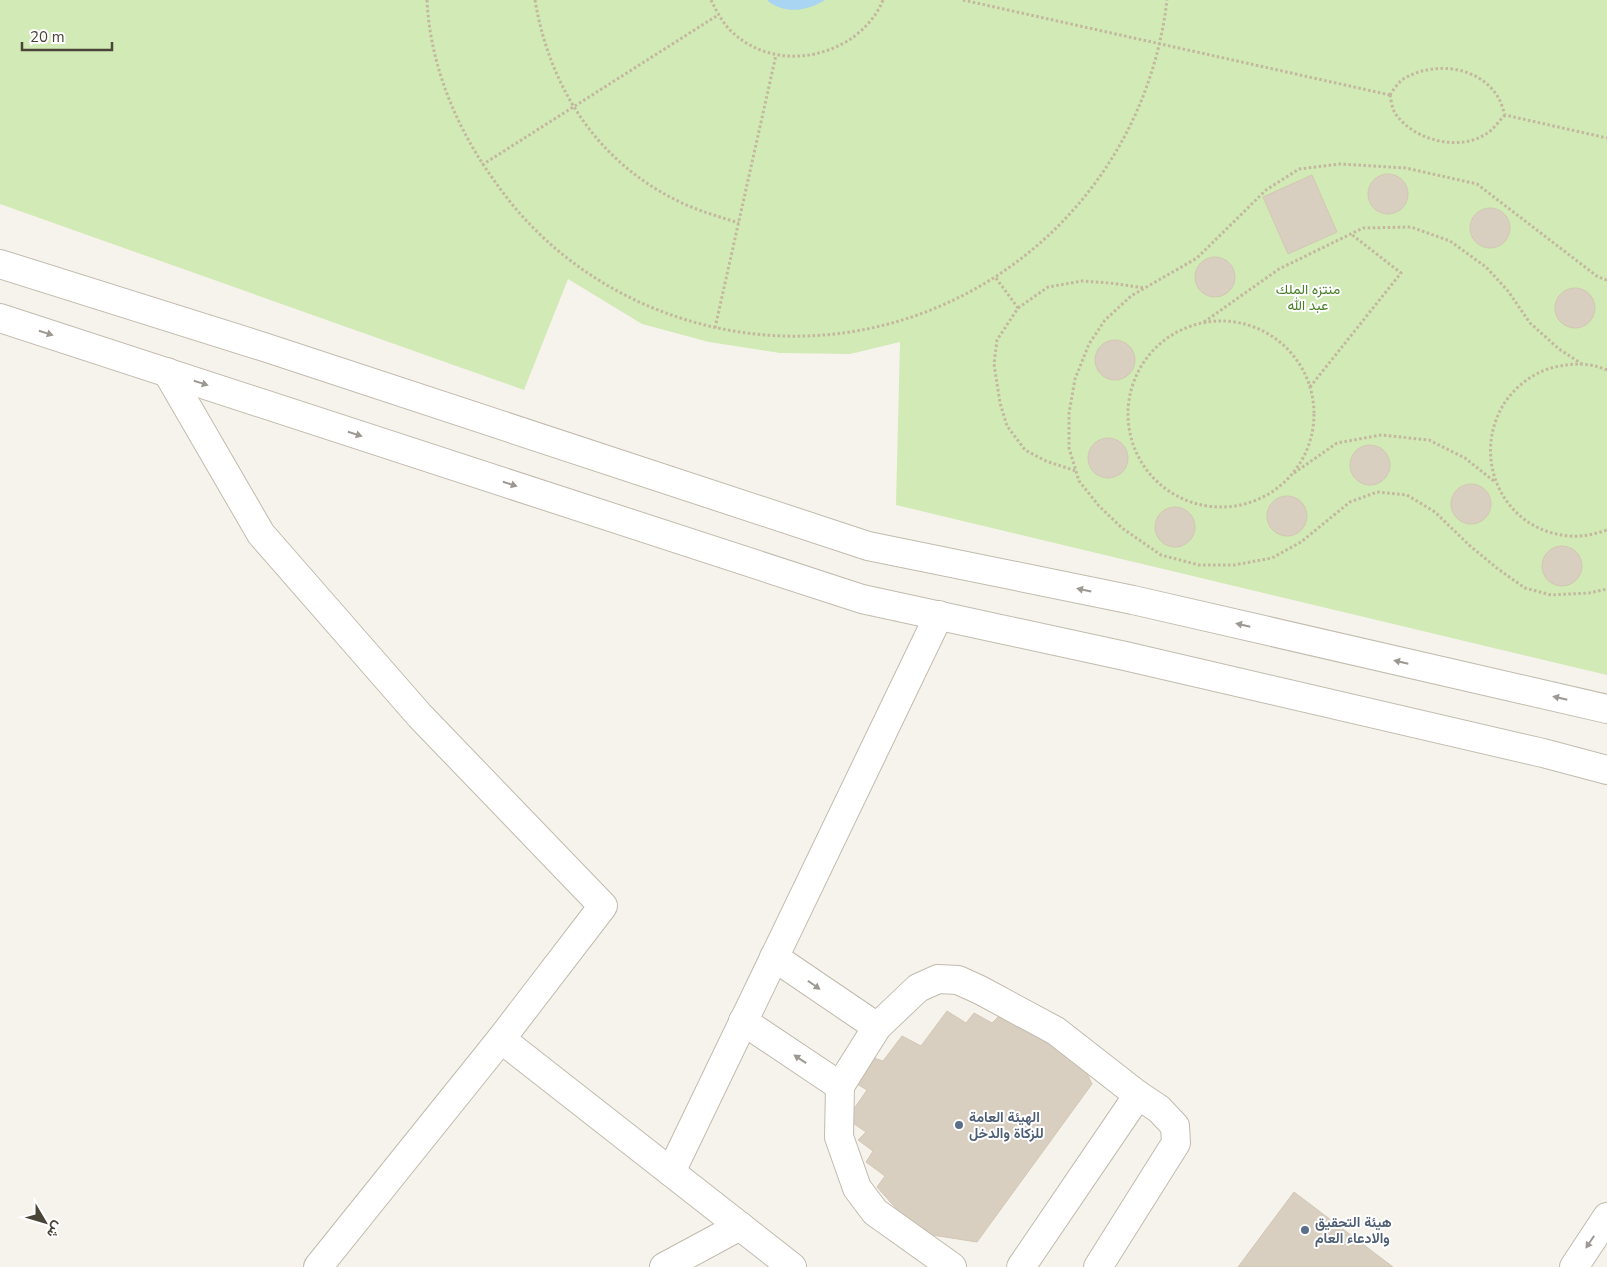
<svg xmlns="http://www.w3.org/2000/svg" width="1607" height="1267" font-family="'Nunito Sans',Vazirmatn,sans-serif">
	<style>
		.green { fill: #d2eab5 }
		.water { fill: #a9d4f2 }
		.building { fill: #d8cfc1; stroke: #d3c7b4 }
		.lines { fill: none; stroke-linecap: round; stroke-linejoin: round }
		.minor-casing { stroke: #c2bbae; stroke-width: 30 }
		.path { stroke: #c4b79f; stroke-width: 3; stroke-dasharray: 2.5 2.5; stroke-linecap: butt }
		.minor { stroke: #fff; stroke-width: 28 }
		.oneway { fill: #9c9892 }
		.service-dot { fill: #5c6f8a; stroke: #fff; stroke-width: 2 }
		.labels { text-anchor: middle; stroke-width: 4; stroke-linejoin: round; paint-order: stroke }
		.park-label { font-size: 14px; fill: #4a7f2a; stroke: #fff }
		.service-label { font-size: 14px; font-weight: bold; fill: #4e5e75; stroke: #fff; text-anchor: start }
	</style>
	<rect width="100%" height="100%" fill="#f6f3ec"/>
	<path class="green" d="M0,0h1607v675l-711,-170 4,-163 -50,12 -70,-1 -71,-11 -67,-18 -74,-45 -44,111 -524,-186z"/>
	<path class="water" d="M767,0h58c-17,11 -41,15 -58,0z"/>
	<g class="building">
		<circle cx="1388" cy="194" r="20"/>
		<path d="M1312,175l25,57 -49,22 -25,-57z"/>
		<circle cx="1490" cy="228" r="20"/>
		<circle cx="1215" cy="277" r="20"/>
		<circle cx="1575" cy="308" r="20"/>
		<circle cx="1115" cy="360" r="20"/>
		<circle cx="1108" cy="458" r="20"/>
		<circle cx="1370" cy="465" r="20"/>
		<circle cx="1471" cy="504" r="20"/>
		<circle cx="1287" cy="516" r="20"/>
		<circle cx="1175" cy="527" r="20"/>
		<circle cx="1562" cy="566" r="20"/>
		<path d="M947,1011l19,12 8,-10 18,10 6,-6 26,3 59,45 9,19 -115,158 -45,-7 -31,-21 -24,-27 8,-11 -19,-14 7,-11 -15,-11 8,-8 -19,-13 20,-29 -10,-6 17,-26 9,3 19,-25 19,10z"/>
		<path d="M1294,1192l99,75h-155z"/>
	</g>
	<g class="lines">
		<g class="minor-casing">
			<g id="minor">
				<path d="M0,264l264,83 604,199 265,54 474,109"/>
				<path d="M0,318l862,281 263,57 418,97 64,17"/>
				<path d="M167,372l94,162 159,182 183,190 -102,133 -183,228"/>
				<path d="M774,957l103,70"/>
				<path d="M743,1021l97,65"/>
				<path d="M501,1039l291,228"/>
				<path d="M671,1172l268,-557"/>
				<path d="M664,1267l76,-41"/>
				<path d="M952,1267l-77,-55 -18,-24 -18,-51 1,-51 37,-59 41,-39 20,-9 20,1 22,10 76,41 82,64 21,14 16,17 1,17 -78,124"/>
				<path d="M1021,1267l117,-172"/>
				<path d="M1574,1267l33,-50"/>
			</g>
		</g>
		<g class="path">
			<path d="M427,0c3,66 30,130 69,183 39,56 94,99 157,125 233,95 485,-61 514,-308"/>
			<path d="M535,0c14,85 60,159 139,199 21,11 43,17 65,24"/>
			<path d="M711,0c5,10 10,20 18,29 32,33 82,35 120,11 14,-9 28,-24 34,-40"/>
			<path d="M963,0l427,95"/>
			<path d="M1390,95c4,-6 9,-14 15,-17 30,-17 74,-12 93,19 3,5 5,12 7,18l102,23"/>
			<path d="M1390,95c1,5 2,13 5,18 18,27 63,39 91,21 7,-4 13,-13 19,-19"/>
			<path d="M482,165l236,-150"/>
			<path d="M996,278l22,30 -21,32 -3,24 6,39 7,23 18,24 21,11 30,10"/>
			<path d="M1607,280l-9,-3 -121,-93 -71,-16 -66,-4 -41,5 -33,21 -69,68 -66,38 -26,24 -16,24 -14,35 -6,34v35l10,33 20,25 23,22 39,27 38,10h35l38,-7 29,-16 49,-40 27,-10 30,3 28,17 34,33 29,24 27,19 26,7 38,-2 18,-4"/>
			<path d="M1018,308l30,-21 34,-6 28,2 35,5"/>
			<circle cx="1221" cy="414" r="93"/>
			<path d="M1204,322l75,-53 84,-41 48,-1 39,14 36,26 22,24 22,32 29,26 23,15"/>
			<path d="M715,328l61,-273"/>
			<path d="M1607,370c-18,-8 -37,-7 -56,-2 -17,5 -32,16 -43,30 -40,54 -8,133 62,138 13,1 25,-2 37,-6"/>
			<path d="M1310,387l91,-114 -50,-39"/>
			<path d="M1294,473l43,-30 44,-8 48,5 36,18 30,24"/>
		</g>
		<use href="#minor" class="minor"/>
	</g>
	<defs><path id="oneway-solid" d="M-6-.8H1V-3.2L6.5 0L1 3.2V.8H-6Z" transform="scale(1.25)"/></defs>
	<g class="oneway">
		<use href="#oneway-solid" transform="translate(46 333) rotate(18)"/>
		<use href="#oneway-solid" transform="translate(201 383) rotate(18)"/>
		<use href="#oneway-solid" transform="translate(355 434) rotate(18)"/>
		<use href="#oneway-solid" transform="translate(510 484) rotate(18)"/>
		<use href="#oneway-solid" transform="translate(1084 590) rotate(-168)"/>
		<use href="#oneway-solid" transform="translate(1243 625) rotate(-167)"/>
		<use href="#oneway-solid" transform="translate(1401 662) rotate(-167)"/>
		<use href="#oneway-solid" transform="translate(1560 698) rotate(-167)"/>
		<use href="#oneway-solid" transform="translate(814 985) rotate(35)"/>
		<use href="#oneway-solid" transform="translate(800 1059) rotate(-146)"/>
		<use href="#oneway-solid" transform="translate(1590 1242) rotate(124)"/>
	</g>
	<g class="service-dot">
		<circle cx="959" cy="1125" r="5"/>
		<circle cx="1305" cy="1230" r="5"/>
	</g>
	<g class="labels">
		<g class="park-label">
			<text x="1308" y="294">منتزه الملك<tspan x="1308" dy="16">عبد الله</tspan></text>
		</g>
		<g class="service-label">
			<text x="969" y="1122">الهيئة العامة<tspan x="969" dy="16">للزكاة والدخل</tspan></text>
			<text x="1315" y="1227">هيئة التحقيق<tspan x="1315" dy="16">والادعاء العام</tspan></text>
		</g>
	</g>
	<g transform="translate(45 1222) rotate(128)" stroke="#ffffff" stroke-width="4" paint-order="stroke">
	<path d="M0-4L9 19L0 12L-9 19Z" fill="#4b4439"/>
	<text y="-8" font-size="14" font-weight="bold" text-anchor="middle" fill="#4b4439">ش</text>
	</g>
	<path d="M22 42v8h90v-8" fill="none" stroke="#4b4439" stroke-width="2.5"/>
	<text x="30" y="42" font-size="15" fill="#4b4439" stroke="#ffffff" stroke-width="4" paint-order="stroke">20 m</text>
</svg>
